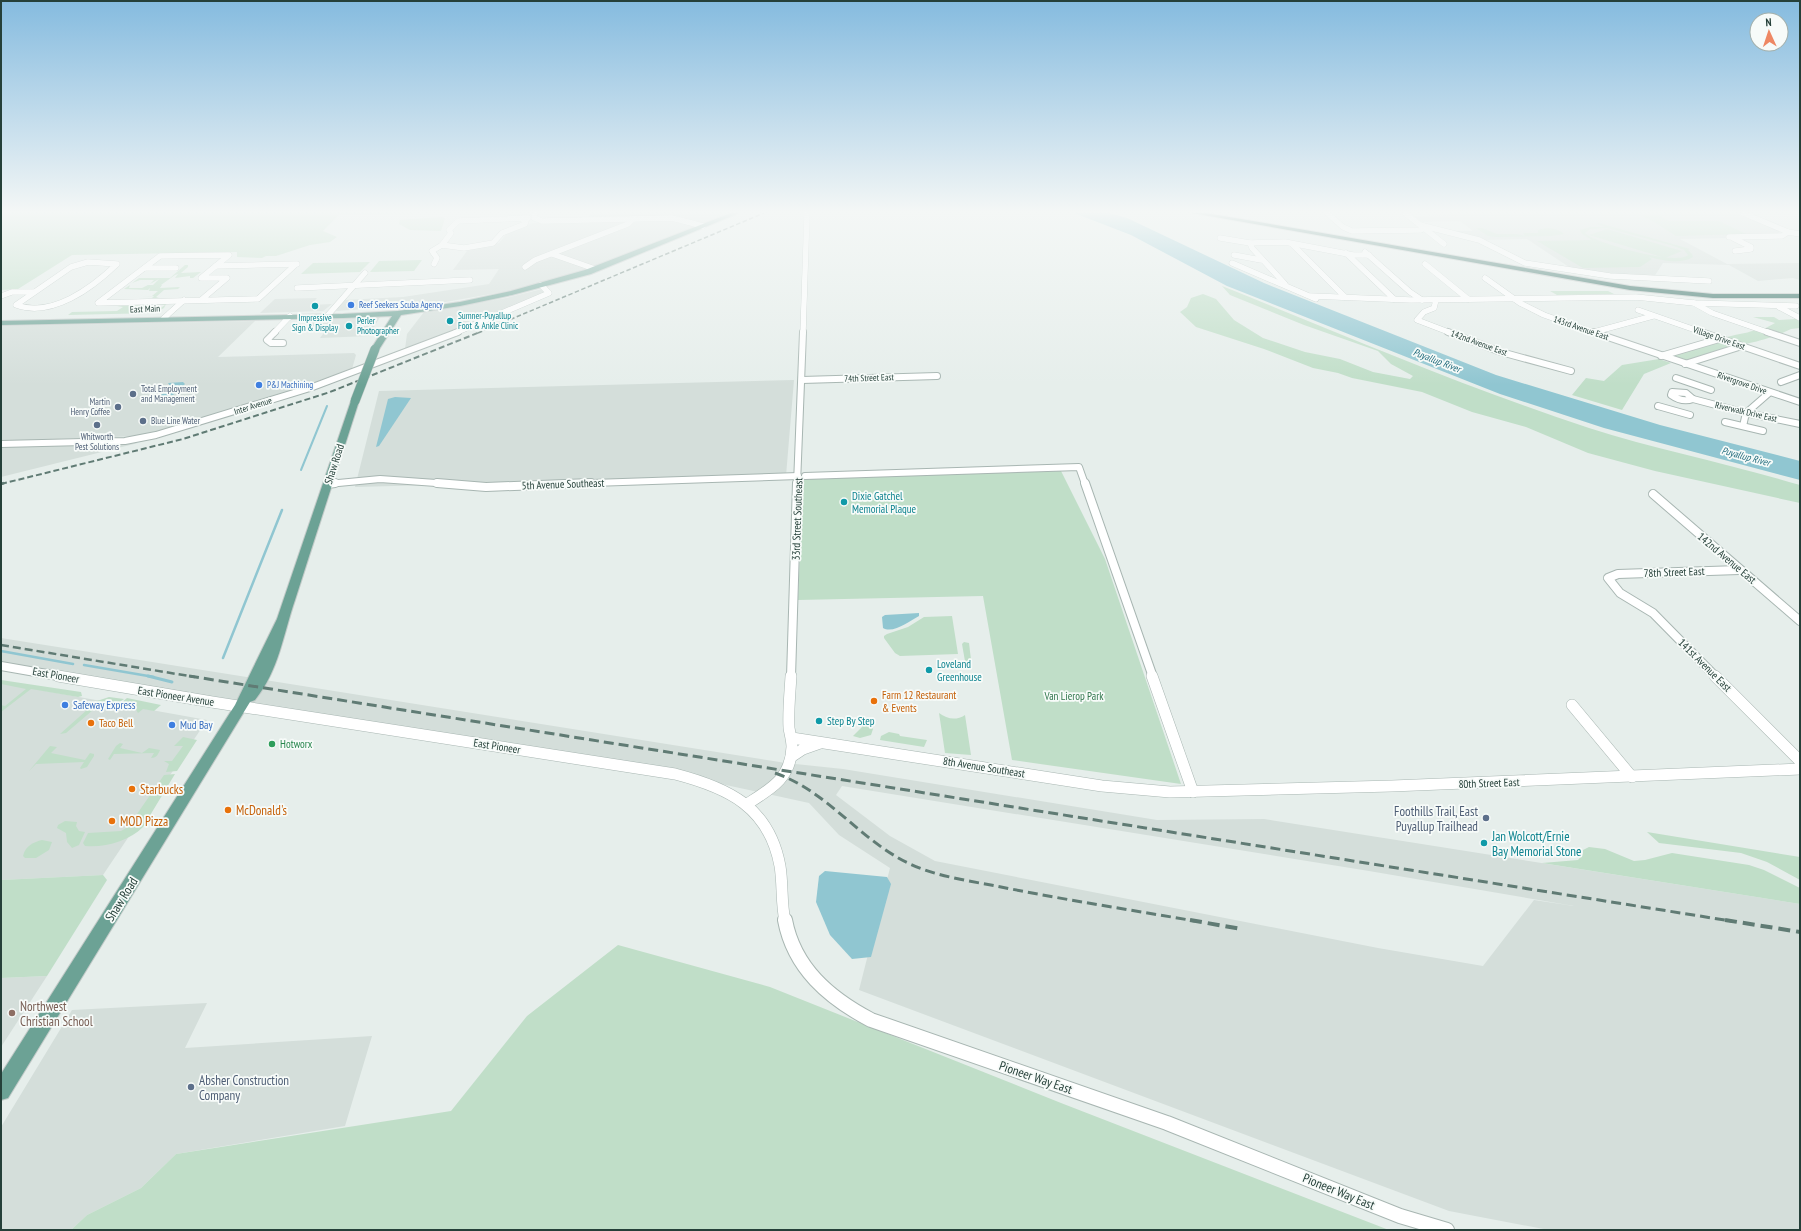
<svg xmlns="http://www.w3.org/2000/svg" width="1801" height="1231" font-family="'PT Sans Narrow',sans-serif">
	<style>
		.built { fill: #d4deda; fill-rule: evenodd }
		.green { fill: #c0dec8; fill-rule: evenodd }
		.water { fill: #90c6d1 }
		.lines { fill: none; stroke-linecap: round; stroke-linejoin: round }
		.stream-far2 { stroke: #90c6d1; stroke-width: 2 }
		.stream-far1 { stroke: #90c6d1; stroke-width: 2.5 }
		.stream { stroke: #90c6d1; stroke-width: 3 }
		.minor-far4-casing { stroke: #a8b6b2; stroke-width: 6 }
		.minor-far3-casing { stroke: #a8b6b2; stroke-width: 8 }
		.minor-far2-casing { stroke: #a8b6b2; stroke-width: 10 }
		.minor-far1-casing { stroke: #a8b6b2; stroke-width: 12 }
		.minor-casing { stroke: #a8b6b2; stroke-width: 16 }
		.major-casing { stroke: #c2cac8; stroke-width: 2 }
		.highway-casing { stroke: #c2cac8; stroke-width: 2 }
		.minor-far4 { stroke: #fff; stroke-width: 5.5 }
		.minor-far3 { stroke: #fff; stroke-width: 6 }
		.minor-far2 { stroke: #fff; stroke-width: 8 }
		.minor-far1 { stroke: #fff; stroke-width: 11 }
		.minor { stroke: #fff; stroke-width: 14 }
		.major { fill: #6ca295; fill-rule: evenodd }
		.highway { fill: #316c61; fill-rule: evenodd }
		.rail-far4 { stroke: #607b74; stroke-width: 1.5; stroke-dasharray: 4.5 2.5; stroke-linecap: butt }
		.rail-far3 { stroke: #607b74; stroke-width: 2; stroke-dasharray: 6 3; stroke-linecap: butt }
		.rail-far2 { stroke: #607b74; stroke-width: 2.5; stroke-dasharray: 8 4; stroke-linecap: butt }
		.rail-far1 { stroke: #607b74; stroke-width: 3; stroke-dasharray: 10 5; stroke-linecap: butt }
		.rail { stroke: #607b74; stroke-width: 4; stroke-dasharray: 12 6; stroke-linecap: butt }
		.major-bridge-casing { stroke: #c2cac8; stroke-width: 10; stroke-linecap: butt }
		.major-bridge { stroke: #6ca295; stroke-width: 9 }
		.shop-dot { fill: #3f7fe0; stroke: #f7fbf9; stroke-width: 1.5 }
		.culture-dot { fill: #0f9aa8; stroke: #f7fbf9; stroke-width: 1.5 }
		.service-dot { fill: #5c6f8a; stroke: #f7fbf9; stroke-width: 1.5 }
		.food-dot { fill: #e8710a; stroke: #f7fbf9; stroke-width: 1.5 }
		.leisure-dot { fill: #2e9e5b; stroke: #f7fbf9; stroke-width: 1.5 }
		.education-dot { fill: #8d6e63; stroke: #f7fbf9; stroke-width: 1.5 }
		.labels { text-anchor: middle; stroke-width: 3.5; stroke-linejoin: round; paint-order: stroke }
		.far-shop-label { font-size: 9px; fill: #366cbe; stroke: #f7fbf9; text-anchor: start }
		.far-street-label { font-size: 9px; fill: #254039; stroke: #f7fbf9 }
		.far-culture-label { font-size: 9px; fill: #0d838f; stroke: #f7fbf9; text-anchor: start }
		.far-service-label { font-size: 9px; fill: #4e5e75; stroke: #f7fbf9; text-anchor: start }
		.far-water-label { font-size: 10px; font-style: italic; fill: #206b7c; stroke: #f7fbf9 }
		.street-label { font-size: 11px; fill: #254039; stroke: #f7fbf9 }
		.culture-label { font-size: 11px; fill: #0d838f; stroke: #f7fbf9; text-anchor: start }
		.food-label { font-size: 11px; fill: #c56008; stroke: #f7fbf9; text-anchor: start }
		.park-label { font-size: 11px; fill: #30764c; stroke: #f7fbf9 }
		.shop-label { font-size: 11px; fill: #366cbe; stroke: #f7fbf9; text-anchor: start }
		.leisure-label { font-size: 11px; fill: #27864d; stroke: #f7fbf9; text-anchor: start }
		.near-food-label { font-size: 13px; fill: #c56008; stroke: #f7fbf9; text-anchor: start }
		.near-service-label { font-size: 13px; fill: #4e5e75; stroke: #f7fbf9; text-anchor: end }
		.near-culture-label { font-size: 13px; fill: #0d838f; stroke: #f7fbf9; text-anchor: start }
		.near-street-label { font-size: 13px; fill: #254039; stroke: #f7fbf9 }
		.near-education-label { font-size: 13px; fill: #785e54; stroke: #f7fbf9; text-anchor: start }
	</style>
	<rect width="100%" height="100%" fill="#e6eeeb"/>
	<g class="built">
		<path d="M591,213h138l-123,50 -47,16 -39,10 -86,15 -98,7 7,-11 60,-3 86,-13 10,-15 -46,1 14,-19 32,-8 9,-11 25,-9 53,-1z"/>
		<path d="M1449,213h288l40,17 3,3 -50,5 -50,1 47,25 73,-1v17l-7,-2 -35,3 -29,-16 -66,-2 -9,14 -29,-1 -53,-7 -45,-30 -45,1 -31,-9h22l-13,-10 -39,1 -7,-6 37,-1z"/>
		<path d="M542,289l3,3 -5,4 -135,53 2,-15 17,-22 82,-14z"/>
		<path d="M317,298l-6,7 21,-1 -9,7 -63,2 15,-14z"/>
		<path d="M374,317h6l-11,19 -49,2 7,-9 -22,1 10,-10z"/>
		<path d="M255,321l-37,36 136,-4 2,2 -4,14 -56,20 -113,35 -45,12 -137,5v-115z"/>
		<path d="M794,380l-8,96 -431,11 24,-96z"/>
		<path d="M138,443l-137,34v-30z"/>
		<path d="M1,638l785,125 57,6 314,51 107,-1 536,85v326h-251l-100,-19 -590,-221 31,-122 -51,-33 -30,-32 -134,-29 -674,-108zM842,786l527,85 205,35 -40,-6 -51,66 -105,-18 -443,-87 -45,-25 -54,-41z"/>
		<path d="M1,683l206,37 -104,155 -102,5z"/>
		<path d="M47,976l-46,71v-69z"/>
		<path d="M207,1003l-22,45 187,-12 -27,90 -169,28 -35,34 -54,27 -16,15h-70v-103l71,-117z"/>
	</g>
	<g class="green">
		<path d="M1,213h433l-95,2 -16,16 14,6 -7,5 -20,3 -34,11h-10l-4,2 -25,-1v-5l-165,3 -54,34 -17,1z"/>
		<path d="M1634,213l23,1 12,7h50l27,13 -70,2 -25,-16z"/>
		<path d="M442,217l3,1 -4,13 -31,-1 -11,-6 1,-4z"/>
		<path d="M1599,223l91,26 -2,1 4,4 1,3c-12,8 -32,3 -44,0l3,2 -12,8 -57,1 -46,-27 55,-1 -10,-6 -2,-4 10,-3h15l-8,-3zM1607,228l67,18 10,4 4,5c-11,11 -94,-12 -103,-22l5,-4z"/>
		<path d="M1476,228h6l15,6h20l8,2 -2,-3h15v-3c8,-3 20,-2 26,4l-13,2 -55,1 -8,-1z"/>
		<path d="M1607,229l75,22 -17,7 -76,-23z"/>
		<path d="M422,260l-8,11 -44,1 9,-11z"/>
		<path d="M370,262l-10,10 -59,2 12,-11z"/>
		<path d="M185,265h3v2l-7,6 20,-1 -8,6h-3v-2l-15,2 3,-4 -3,1 -14,10h1l-2,3 20,-1 -2,2 -14,1 -8,7 3,1h-7l2,-2 -12,1 10,-1 6,-5h-9l1,-3 -2,2 -24,-1 6,-4 -1,3h13l6,-3h5l6,-6 -9,5 4,-4h-14l-8,3 7,-5h31z"/>
		<path d="M1222,286c122,49 242,101 367,142 69,22 141,36 211,57v18l-145,-32 -67,-18 -62,-26 -54,-15 -50,-20 -70,-14 -14,-5 -25,-5 -49,-19 -68,-22 -16,-15 7,-5 4,-9 12,-4 13,5 18,21 29,18 42,14 35,7 33,13 37,7 3,-3 -22,-12 -13,-13 -74,-26 -74,-30z"/>
		<path d="M1550,291h58l6,3 -57,1z"/>
		<path d="M166,304l-2,4 -9,5 -87,2 4,-3 45,-1 6,-4 -6,-1 35,-1 -8,1 -6,5h18l9,-6h-11z"/>
		<path d="M1753,317h21l5,3 17,-1 4,3v6l-9,1 -11,5 -16,-5 11,-6z"/>
		<path d="M1755,330l20,6c-6,2 -26,8 -32,8 -6,0 -13,-5 -19,-6 11,-4 21,-4 31,-8z"/>
		<path d="M1715,342h7l9,4 -44,14h-5l-12,-5z"/>
		<path d="M1659,359l12,4 -27,11 -22,36 -50,-15 14,-17 18,3 18,-16z"/>
		<path d="M1061,471l44,88 76,225 -169,-24 -29,-164 -185,4 5,-121z"/>
		<path d="M952,616l6,38 -58,2 -5,-3 -11,-15v-2l3,-2 21,-7 16,-10z"/>
		<path d="M964,642l5,1 3,25 -6,-1 -4,-23z"/>
		<path d="M1,680l80,12 1,4 -4,1 -47,-8 -30,23v-7l4,1 21,-17 -25,-5z"/>
		<path d="M109,697l15,2 -6,4 -12,-1 -6,2 -34,29 -6,1 37,-33z"/>
		<path d="M127,698l34,7 -7,6 -11,-2 -5,4 -4,-7 -14,-2z"/>
		<path d="M939,713c8,6 17,8 26,2l6,40 -26,-2z"/>
		<path d="M868,721l5,8 -2,6 -11,3 -7,-2z"/>
		<path d="M889,732l10,2 1,2 27,4 -3,7 -44,-7 1,-4z"/>
		<path d="M183,737l14,3 -20,31 -11,1 3,-8 -5,-3h8l11,-15h-9z"/>
		<path d="M120,743l3,1 -3,4 22,5 7,-5 11,2c-2,5 -4,8 -9,8l3,-5 -40,1 -4,6 -2,-1 8,-13z"/>
		<path d="M50,746l7,1 -6,6 34,7 5,-7 4,1v2l-7,11 -6,2 -1,-1 4,-6 -48,2 -7,7z"/>
		<path d="M175,774l-32,53c-14,14 -38,21 -58,19l-2,-3 5,-10 33,-2 7,-4 36,-52z"/>
		<path d="M65,821l12,1 -1,4 3,5 6,1 -6,13 -7,3 -5,-6 -1,-9 -9,-5 1,-3z"/>
		<path d="M1647,832l153,25v23l-33,-18 -26,-9 -82,-10z"/>
		<path d="M42,840l10,2 -3,8 -13,8h-11l-2,-2c2,-10 11,-14 19,-16z"/>
		<path d="M1589,847l16,2 29,12 11,-1 27,-7 77,12 15,5 36,18v16l-258,-41 36,-3 5,-6v-4z"/>
		<path d="M103,875l4,5 -60,96 -46,2v-98z"/>
		<path d="M618,945l152,42 291,116 328,127h-1318l16,-15 54,-27 35,-34 275,-43 76,-95z"/>
	</g>
	<g class="water">
		<path d="M1074,213h35l18,5 137,65 232,92 164,50 140,36v19l-196,-52 -104,-34 -273,-108 -96,-51z"/>
		<path d="M168,383l15,-1 2,2 -12,11 -14,2 11,-11z"/>
		<path d="M395,397l16,1 -32,48 -3,1 12,-48z"/>
		<path d="M919,613v3c-9,5 -26,18 -36,12l-1,-11 3,-2z"/>
		<path d="M825,871l62,6 4,7 -20,73 -19,2 -22,-24 -14,-33 3,-26z"/>
	</g>
	<g class="lines">
		<path class="stream-far2" d="M301,470l26,-64"/>
		<g class="stream-far1">
			<path d="M1,651l72,13"/>
			<path d="M223,658l59,-148"/>
			<path d="M84,665l70,12"/>
		</g>
		<path class="stream" d="M148,676l24,6"/>
		<g class="minor-far4-casing">
			<g id="minor-far4">
				<path d="M535,213l-1,5 8,3 130,-3 31,8"/>
				<path d="M1327,213l16,14 9,4 69,-1 3,-2"/>
				<path d="M1405,213l39,31"/>
				<path d="M1743,213l45,19"/>
				<path d="M1420,225l59,15 46,23 85,13 99,5"/>
				<path d="M1729,237l53,-1 6,-4 12,2"/>
				<path d="M1220,238l30,5 35,-1 68,13h16"/>
				<path d="M1733,238l18,9v2l-16,2"/>
				<path d="M1250,243l2,5 33,36"/>
				<path d="M1292,244l53,53"/>
				<path d="M442,245l9,-12 -2,-3 9,-9 70,-3"/>
				<path d="M1365,252l45,40 12,8"/>
				<path d="M1346,253l48,46"/>
				<path d="M552,254l43,15"/>
				<path d="M1234,255l27,5"/>
				<path d="M88,262l29,2c-25,24 -65,54 -101,41l55,-38z"/>
				<path d="M1232,263l84,36"/>
				<path d="M434,264l3,-6 -5,-7 10,-6 22,3 29,-5 9,-10 23,-9 1,-3 -3,-1 1,-2"/>
				<path d="M1425,264l43,35"/>
				<path d="M216,266l81,-2"/>
				<path d="M525,267l10,-7 93,-36 5,-5"/>
				<path d="M145,268h31"/>
				<path d="M1485,278l35,25 24,12 52,18"/>
				<path d="M297,288l173,-8"/>
				<path d="M1,296l11,-4h21"/>
				<path d="M1311,296l100,4 225,-3 58,6 102,3"/>
				<path d="M201,300l26,-22h-26l28,-23 -69,1 -62,47 160,-4 37,-34"/>
				<path d="M1436,300l-2,8 -10,4 -7,8 34,13"/>
				<path d="M1694,303l18,10 58,20"/>
				<path d="M1779,307l21,11"/>
				<path d="M1638,310l66,23"/>
				<path d="M328,315l37,-42"/>
				<path d="M164,318l20,-18"/>
				<path d="M1594,332l59,-16"/>
				<path d="M274,333l16,-17"/>
				<path d="M455,333l94,-40 -8,-8"/>
				<path d="M803,333l4,-120"/>
			</g>
		</g>
		<g class="minor-far3-casing">
			<g id="minor-far3">
				<path d="M275,332l-8,8 4,3h12"/>
				<path d="M1448,332l53,20 70,19"/>
				<path d="M1593,332l207,70"/>
				<path d="M1701,332l99,34"/>
				<path d="M1767,332l33,11"/>
				<path d="M1661,356l58,-17"/>
				<path d="M1685,364l57,-18"/>
				<path d="M1676,378l35,12"/>
				<path d="M802,380l135,-4"/>
				<path d="M1781,382l19,-7"/>
				<path d="M1672,392l14,1 7,6c-8,3 -15,1 -22,-4z"/>
				<path d="M1693,399l53,14 54,11"/>
				<path d="M1658,406l32,9"/>
				<path d="M1725,422l38,9"/>
				<path d="M1743,426l3,-13 23,-20"/>
				<path d="M1,444l124,-3 31,-6 154,-47 148,-56"/>
				<path d="M805,476l274,-9 6,17"/>
				<path d="M328,484l52,-5 70,5"/>
				<path d="M563,484l235,-8"/>
				<path d="M797,484l6,-152"/>
			</g>
		</g>
		<g class="minor-far2-casing">
			<g id="minor-far2">
				<path d="M437,483l49,4 105,-4"/>
				<path d="M1085,483l68,194"/>
				<path d="M328,484l7,-1"/>
				<path d="M1653,494l147,127"/>
				<path d="M1,666l63,11"/>
				<path d="M791,677l6,-194"/>
				<path d="M1716,677l-63,-64 -33,-20 -12,-15 10,-4 121,-4"/>
			</g>
		</g>
		<g class="minor-far1-casing">
			<g id="minor-far1">
				<path d="M58,676l154,26 463,72c54,14 94,33 105,92 3,18 1,37 5,55"/>
				<path d="M1152,676l41,116"/>
				<path d="M1715,676l85,85"/>
				<path d="M1572,705l60,72"/>
				<path d="M792,738l310,48 68,6 222,-6 408,-17"/>
				<path d="M791,757l12,-8 17,-6"/>
				<path d="M747,804c24,-15 44,-26 45,-57 0,-6 -2,-13 -3,-19 -1,-17 1,-35 2,-52"/>
			</g>
		</g>
		<g class="minor-casing">
			<path id="minor" d="M785,920c9,48 44,78 86,100l296,103 233,93 47,14"/>
		</g>
		<g class="major-casing">
			<g id="major">
				<path d="M731,213h8l-148,61 -79,21 -52,11 -59,9 -23,36h-3l-4,-2 21,-33 -49,2 -342,7v-4l342,-7 55,-3 62,-9 51,-11 74,-21z"/>
				<path d="M355,398l4,3c-21,66 -43,133 -64,199 -12,35 -16,70 -40,100l-5,2 -242,396 -7,2v-26l234,-369 42,-86 74,-218z"/>
			</g>
		</g>
		<g class="highway-casing">
			<path id="highway" d="M1192,213h14l424,73 83,8h87v4h-87l-83,-8z"/>
		</g>
		<use href="#minor-far4" class="minor-far4"/>
		<use href="#minor-far3" class="minor-far3"/>
		<use href="#minor-far2" class="minor-far2"/>
		<use href="#minor-far1" class="minor-far1"/>
		<use href="#minor" class="minor"/>
		<use href="#major" class="major"/>
		<use href="#highway" class="highway"/>
		<path class="rail-far4" d="M478,333l286,-120"/>
		<path class="rail-far3" d="M1,484l182,-45 147,-47 150,-60"/>
		<g class="rail-far2">
			<path d="M1,484l3,-1"/>
			<path d="M1,645l194,32"/>
		</g>
		<g class="rail-far1">
			<path d="M189,676l1542,245"/>
			<path d="M775,773c54,19 84,67 135,91 28,13 61,17 91,23 65,13 130,23 194,34"/>
		</g>
		<g class="rail">
			<path d="M1190,920l51,9"/>
			<path d="M1725,920l75,12"/>
		</g>
		<g class="major-bridge-casing">
			<path id="major-bridge" d="M355,401l20,-52"/>
		</g>
		<use href="#major-bridge" class="major-bridge"/>
	</g>
	<linearGradient id="sky" x2="0" y2="1"><stop stop-color="#85bbdf"/><stop offset="0.55" stop-color="#f4f7f6"/><stop offset="1" stop-color="#f4f7f6" stop-opacity="0"/></linearGradient>
	<rect width="1801" height="385" fill="url(#sky)"/>
	<g class="shop-dot">
		<circle cx="351" cy="305" r="4"/>
		<circle cx="259" cy="385" r="4"/>
		<circle cx="65" cy="705" r="4"/>
		<circle cx="172" cy="725" r="4"/>
	</g>
	<g class="culture-dot">
		<circle cx="315" cy="306" r="4"/>
		<circle cx="450" cy="321" r="4"/>
		<circle cx="349" cy="326" r="4"/>
		<circle cx="844" cy="502" r="4"/>
		<circle cx="929" cy="670" r="4"/>
		<circle cx="819" cy="721" r="4"/>
		<circle cx="1484" cy="843" r="4"/>
	</g>
	<g class="service-dot">
		<circle cx="133" cy="394" r="4"/>
		<circle cx="118" cy="407" r="4"/>
		<circle cx="143" cy="421" r="4"/>
		<circle cx="97" cy="425" r="4"/>
		<circle cx="1486" cy="818" r="4"/>
		<circle cx="191" cy="1087" r="4"/>
	</g>
	<g class="food-dot">
		<circle cx="874" cy="701" r="4"/>
		<circle cx="91" cy="723" r="4"/>
		<circle cx="132" cy="789" r="4"/>
		<circle cx="228" cy="810" r="4"/>
		<circle cx="112" cy="821" r="4"/>
	</g>
	<circle class="leisure-dot" cx="272" cy="744" r="4"/>
	<circle class="education-dot" cx="12" cy="1013" r="4"/>
	<g class="labels">
		<g class="far-shop-label">
			<text x="359" y="308">Reef Seekers Scuba Agency</text>
			<text x="267" y="388">P&amp;J Machining</text>
		</g>
		<g class="far-street-label">
			<text transform="translate(145 309) rotate(-2)" y="3">East Main</text>
			<text transform="translate(1581 328) rotate(19)" y="3">143rd Avenue East</text>
			<text transform="translate(1719 338) rotate(19)" y="3">Village Drive East</text>
			<text transform="translate(1479 343) rotate(20)" y="3">142nd Avenue East</text>
			<text transform="translate(869 378) rotate(-2)" y="3">74th Street East</text>
			<text transform="translate(1742 383) rotate(19)" y="3">Rivergrove Drive</text>
			<text transform="translate(253 406) rotate(-18)" y="3">Inter Avenue</text>
			<text transform="translate(1746 412) rotate(13)" y="3">Riverwalk Drive East</text>
		</g>
		<g class="far-culture-label">
			<text x="458" y="319">Sumner-Puyallup<tspan x="458" dy="10">Foot &amp; Ankle Clinic</tspan></text>
			<text x="315" y="321" text-anchor="middle">Impressive<tspan x="315" dy="10">Sign &amp; Display</tspan></text>
			<text x="357" y="324">Perler<tspan x="357" dy="10">Photographer</tspan></text>
		</g>
		<g class="far-service-label">
			<text x="141" y="392">Total Employment<tspan x="141" dy="10">and Management</tspan></text>
			<text x="110" y="405" text-anchor="end">Martin<tspan x="110" dy="10">Henry Coffee</tspan></text>
			<text x="151" y="424">Blue Line Water</text>
			<text x="97" y="440" text-anchor="middle">Whitworth<tspan x="97" dy="10">Pest Solutions</tspan></text>
		</g>
		<g class="far-water-label">
			<text transform="translate(1437 360) rotate(21)" y="4">Puyallup River</text>
			<text transform="translate(1746 456) rotate(15)" y="4">Puyallup River</text>
		</g>
		<g class="street-label">
			<text transform="translate(334 464) rotate(-72)" y="4">Shaw Road</text>
			<text transform="translate(563 484) rotate(-2)" y="4">5th Avenue Southeast</text>
			<text transform="translate(797 519) rotate(-88)" y="4">33rd Street Southeast</text>
			<text transform="translate(1727 558) rotate(40)" y="4">142nd Avenue East</text>
			<text transform="translate(1674 572) rotate(-2)" y="4">78th Street East</text>
			<text transform="translate(1705 665) rotate(45)" y="4">141st Avenue East</text>
			<text transform="translate(56 675) rotate(10)" y="4">East Pioneer</text>
			<text transform="translate(176 696) rotate(9)" y="4">East Pioneer Avenue</text>
			<text transform="translate(497 746) rotate(9)" y="4">East Pioneer</text>
			<text transform="translate(984 767) rotate(9)" y="4">8th Avenue Southeast</text>
			<text transform="translate(1489 783) rotate(-2)" y="4">80th Street East</text>
		</g>
		<g class="culture-label">
			<text x="852" y="500">Dixie Gatchel<tspan x="852" dy="13">Memorial Plaque</tspan></text>
			<text x="937" y="668">Loveland<tspan x="937" dy="13">Greenhouse</tspan></text>
			<text x="827" y="725">Step By Step</text>
		</g>
		<g class="food-label">
			<text x="882" y="699">Farm 12 Restaurant<tspan x="882" dy="13">&amp; Events</tspan></text>
			<text x="99" y="727">Taco Bell</text>
		</g>
		<g class="park-label">
			<text x="1074" y="700">Van Lierop Park</text>
		</g>
		<g class="shop-label">
			<text x="73" y="709">Safeway Express</text>
			<text x="180" y="729">Mud Bay</text>
		</g>
		<g class="leisure-label">
			<text x="280" y="748">Hotworx</text>
		</g>
		<g class="near-food-label">
			<text x="140" y="794">Starbucks</text>
			<text x="236" y="815">McDonald's</text>
			<text x="120" y="826">MOD Pizza</text>
		</g>
		<g class="near-service-label">
			<text x="1478" y="816">Foothills Trail, East<tspan x="1478" dy="15">Puyallup Trailhead</tspan></text>
			<text x="199" y="1085" text-anchor="start">Absher Construction<tspan x="199" dy="15">Company</tspan></text>
		</g>
		<g class="near-culture-label">
			<text x="1492" y="841">Jan Wolcott/Ernie<tspan x="1492" dy="15">Bay Memorial Stone</tspan></text>
		</g>
		<g class="near-street-label">
			<text transform="translate(121 899) rotate(-58)" y="5">Shaw Road</text>
			<text transform="translate(1036 1077) rotate(19)" y="5">Pioneer Way East</text>
			<text transform="translate(1339 1191) rotate(22)" y="5">Pioneer Way East</text>
		</g>
		<g class="near-education-label">
			<text x="20" y="1011">Northwest<tspan x="20" dy="15">Christian School</tspan></text>
		</g>
	</g>
	<rect width="1801" height="1231" fill="none" stroke="#254039" stroke-width="4"/>
	<g transform="translate(1769 32) rotate(357)"><circle r="19" fill="#f7fbf9" stroke="#a3b0ac"/>
	<path d="M0-3L7 15L0 10L-7 15Z" fill="#ee8864"/>
	<text y="-6" font-size="11" font-weight="bold" text-anchor="middle" fill="#254039">N</text>
	</g>
</svg>
